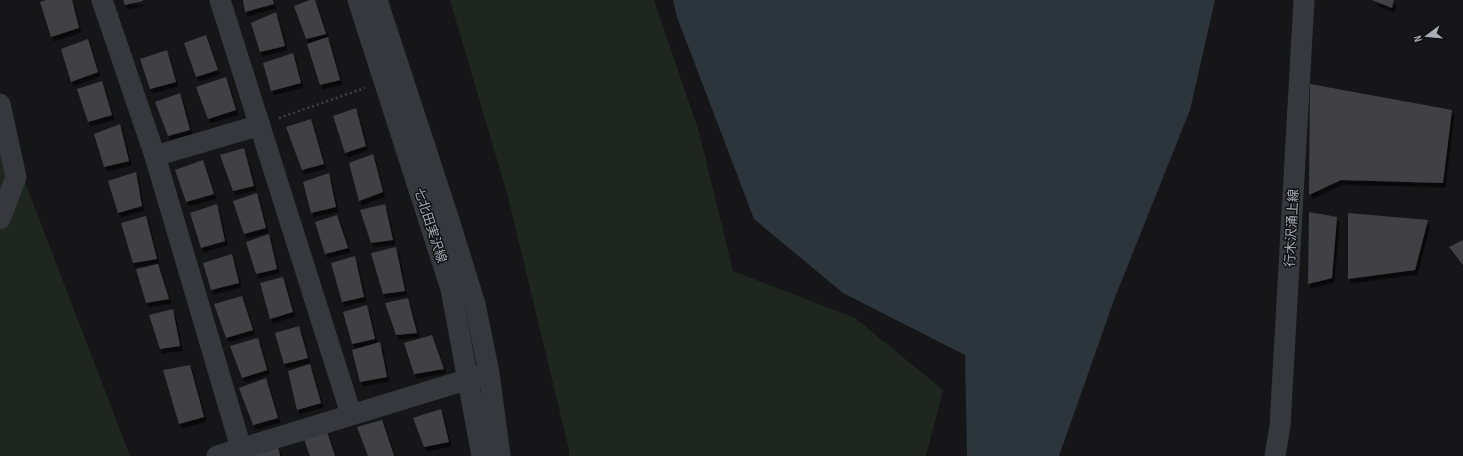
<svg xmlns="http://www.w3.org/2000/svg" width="1463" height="456" font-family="'Sofia Sans Condensed','Noto Sans JP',sans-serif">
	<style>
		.green { fill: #1e261f }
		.water { fill: #2c353c }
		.building { fill: #404145; filter: url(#shadow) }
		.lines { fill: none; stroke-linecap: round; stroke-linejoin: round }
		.path { stroke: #3d3f44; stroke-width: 2.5; stroke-dasharray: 2 3; stroke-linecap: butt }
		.minor { stroke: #37383d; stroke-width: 21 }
		.labels { text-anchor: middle; stroke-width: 3; stroke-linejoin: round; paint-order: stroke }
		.street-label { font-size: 13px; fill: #a8adb8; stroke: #111113 }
	</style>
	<defs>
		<filter id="shadow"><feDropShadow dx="2.5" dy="4.5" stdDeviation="0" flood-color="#0009"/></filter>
	</defs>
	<rect width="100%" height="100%" fill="#161618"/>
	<g class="green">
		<path d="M450,0h204l45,132 34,139 122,47 88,72 -17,66h-357v-6l-61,-253z"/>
		<path d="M0,117l130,339h-130z"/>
	</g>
	<path class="water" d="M673,0h542l-25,110 -76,190 -55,156h-92l-2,-101 -122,-62 -89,-74 -77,-202z"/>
	<g class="building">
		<path d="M46,0h26l7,28 -28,9 -11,-35z"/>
		<path d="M123,0h20v1l-18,4z"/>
		<path d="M243,0h30l1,4 -29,8z"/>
		<path d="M310,0h5l11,34 -20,5 -12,-33z"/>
		<path d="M1372,0h22l-2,8z"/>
		<path d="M276,12l9,34 -25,6 -9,-29z"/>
		<path d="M206,35l12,35 -22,7 -12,-34z"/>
		<path d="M328,37l12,43 -20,5 -13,-41z"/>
		<path d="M88,39l10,33 -27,10 -10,-33z"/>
		<path d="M167,50l9,32 -26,7 -10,-30z"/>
		<path d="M293,53l8,30 -30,8 -8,-28z"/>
		<path d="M226,77l10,33 -28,9 -12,-32z"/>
		<path d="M102,81l10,34 -24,7 -11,-33z"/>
		<path d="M1310,84l142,26 -9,73 -102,-3 -32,15z"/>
		<path d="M180,93l10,37 -22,6 -13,-34z"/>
		<path d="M356,108l10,38 -21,7 -12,-37z"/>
		<path d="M311,119l13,45 -22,6 -16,-43z"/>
		<path d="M120,124l9,37 -25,6 -10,-33z"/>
		<path d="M244,148l10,38 -21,5 -13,-36z"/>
		<path d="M373,154l10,38 -24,9 -10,-38z"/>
		<path d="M203,160l11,34 -28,8 -11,-32z"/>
		<path d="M136,172l6,34 -24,7 -10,-32z"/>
		<path d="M329,173l7,34 -25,6 -8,-31z"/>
		<path d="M257,193l9,35 -22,6 -11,-33z"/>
		<path d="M217,204l8,37 -24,7 -11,-35z"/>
		<path d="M385,204l8,36 -22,3 -11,-33z"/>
		<path d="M1309,212l28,5 -5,61 -24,6z"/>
		<path d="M1348,213l80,7 -13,50 -67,9z"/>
		<path d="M337,215l11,33 -23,6 -10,-32z"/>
		<path d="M146,216l11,43 -24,4 -12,-40z"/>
		<path d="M269,234l8,35 -21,5 -10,-32z"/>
		<path d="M1463,240v25l-14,-18z"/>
		<path d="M396,247l9,44 -22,3 -12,-41z"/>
		<path d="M232,254l7,29 -28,7 -8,-27z"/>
		<path d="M355,256l9,41 -22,5 -11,-39z"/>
		<path d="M158,264l11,35 -23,4 -10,-34z"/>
		<path d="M283,277l10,35 -23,7 -10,-36z"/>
		<path d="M242,296l11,34 -27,8 -12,-34z"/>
		<path d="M408,298l9,35 -21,2 -11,-32z"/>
		<path d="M367,305l8,34 -23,5 -9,-32z"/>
		<path d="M173,309l7,37 -20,3 -11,-34z"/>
		<path d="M299,326l9,32 -24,6 -9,-31z"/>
		<path d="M432,335l12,34 -30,5 -10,-31z"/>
		<path d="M258,338l9,32 -25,8 -12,-32z"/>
		<path d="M380,342l7,35 -27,5 -8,-32z"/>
		<path d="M310,364l11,39 -24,7 -9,-39z"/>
		<path d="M190,365l14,52 -25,7 -16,-54z"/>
		<path d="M266,378l12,40 -25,7 -14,-37z"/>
		<path d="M441,409l8,33 -25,5 -11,-29z"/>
		<path d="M382,420l12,36h-26l-11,-29z"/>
		<path d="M327,432l8,24h-25l-6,-17z"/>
		<path d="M278,447l2,9h-30z"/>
	</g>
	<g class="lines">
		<path class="path" d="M279,118l86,-30"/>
		<g class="minor">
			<path d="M102,0l53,156 86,292"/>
			<path d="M220,0l131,414"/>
			<path d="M358,0l93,289 31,167"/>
			<path d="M377,0l71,217 27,87 14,69 11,83"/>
			<path d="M0,104l16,73 -16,42"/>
			<path d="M155,156l105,-31"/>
			<path d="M217,456l265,-81"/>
			<path d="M1275,456l5,-30 24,-426"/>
		</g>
	</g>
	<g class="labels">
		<g class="street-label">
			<text transform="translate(431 225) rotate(72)" y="5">七北田実沢線</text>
			<text transform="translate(1291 228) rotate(-87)" y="5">行木沢涌上線</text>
		</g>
	</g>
	<g transform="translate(1427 36) rotate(254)" stroke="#111113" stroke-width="3" paint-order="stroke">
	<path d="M0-3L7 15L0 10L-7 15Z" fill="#a8adb8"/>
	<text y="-6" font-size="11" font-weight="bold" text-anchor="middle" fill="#a8adb8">N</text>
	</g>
</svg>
